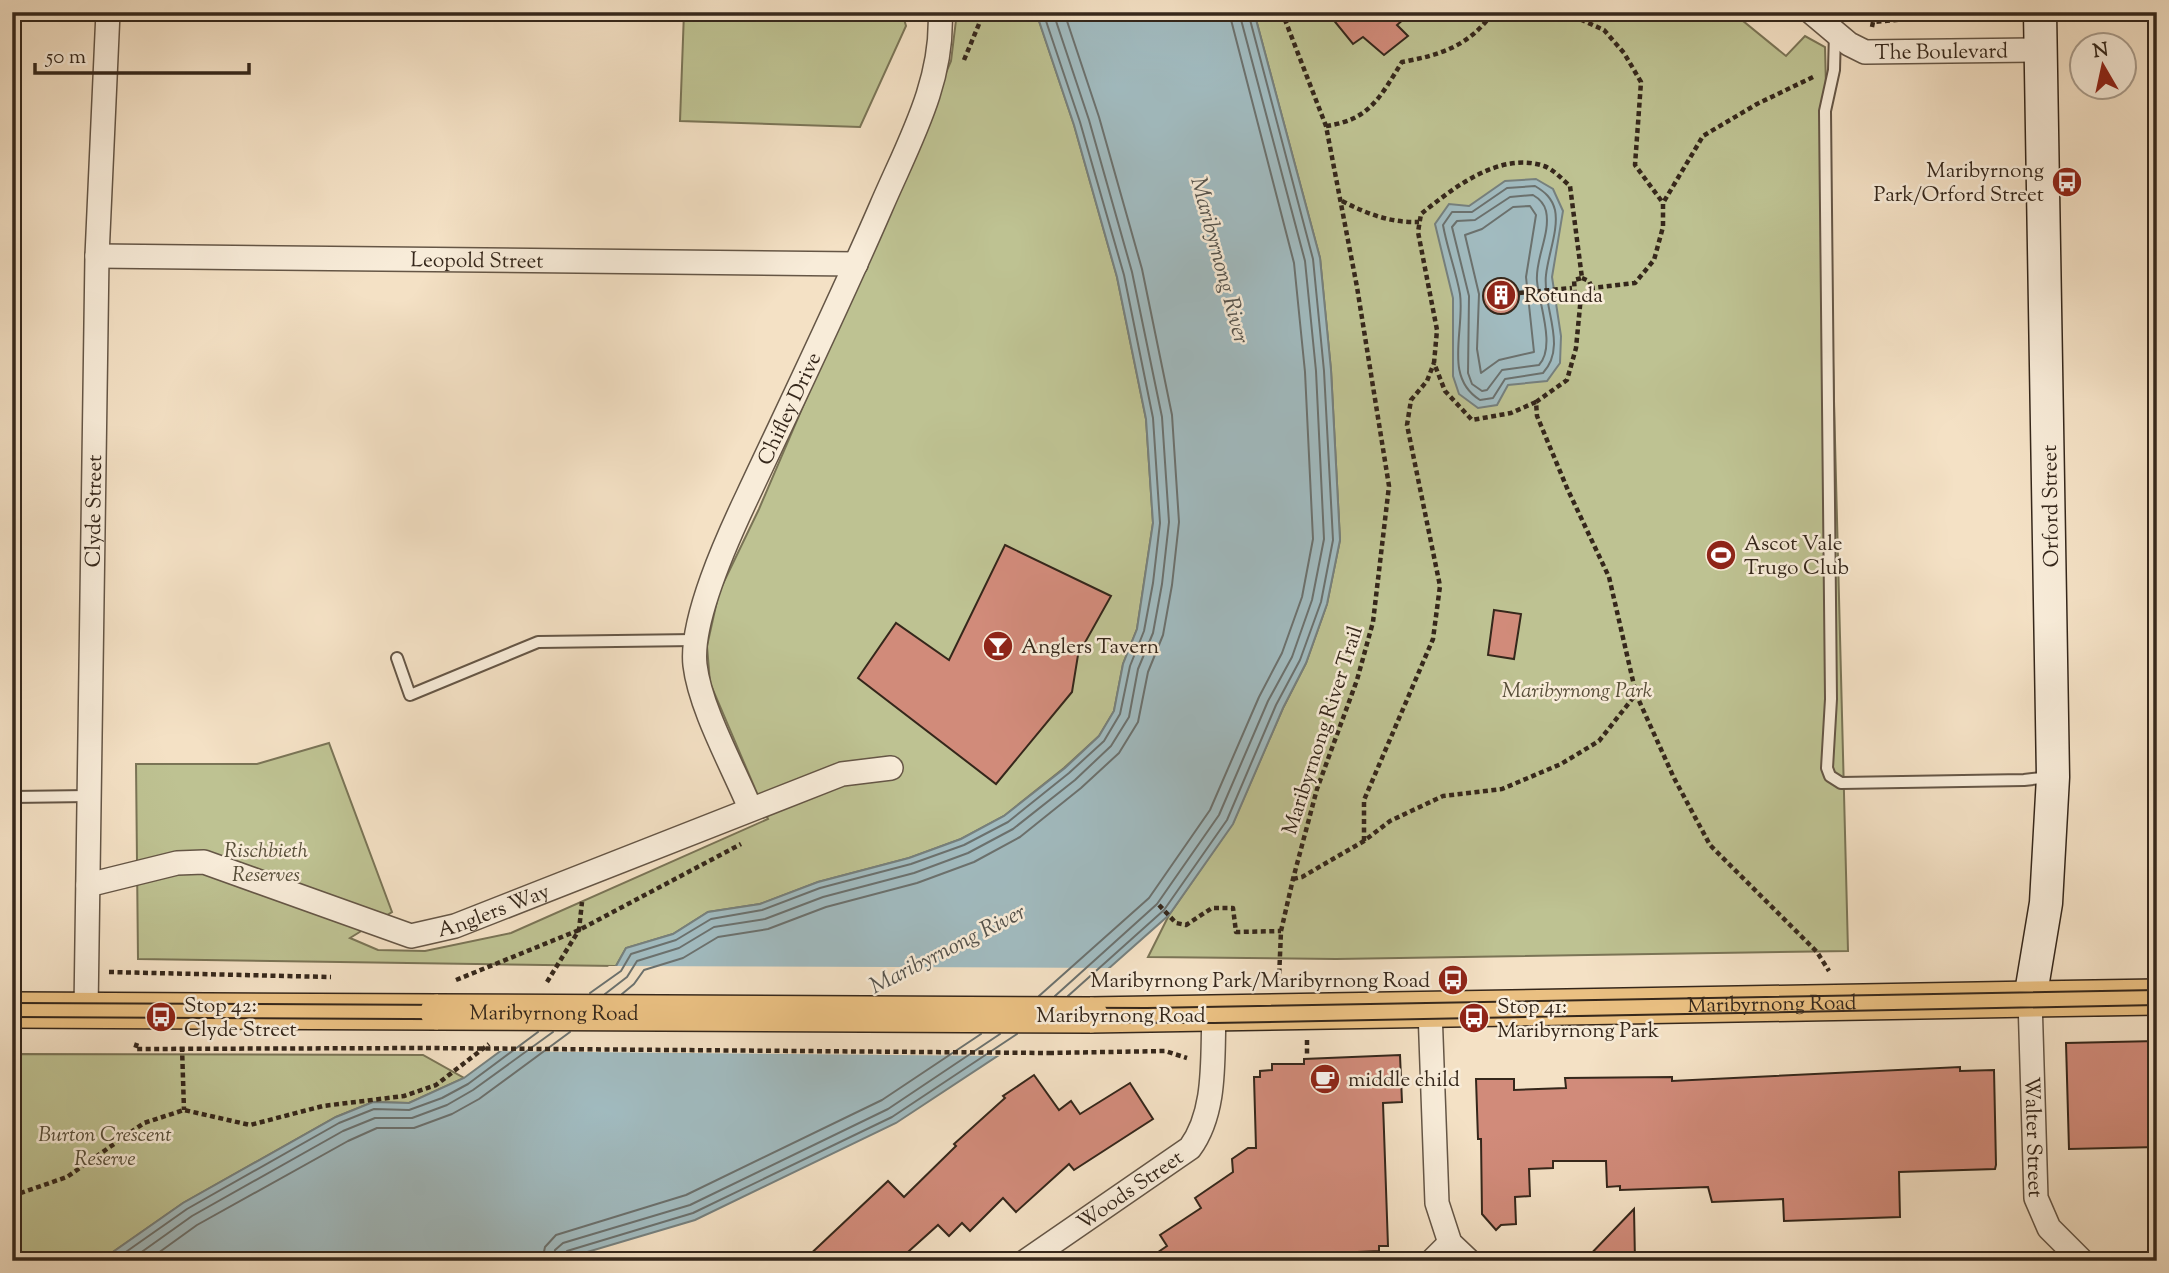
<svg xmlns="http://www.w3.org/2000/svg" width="2169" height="1273" font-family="'Sorts Mill Goudy',serif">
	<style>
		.green { fill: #bec292; stroke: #7a7456; stroke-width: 2 }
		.water { fill: #a1bbc0; stroke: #76807e; stroke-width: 2 }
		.pier { fill: #f4e1c5 }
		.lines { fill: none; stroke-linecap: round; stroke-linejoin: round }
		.shore { stroke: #6b716e; stroke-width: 2 }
		.building { fill: #d18b7a; stroke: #35271b; stroke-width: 2 }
		.service-casing { stroke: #655646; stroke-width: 14 }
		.minor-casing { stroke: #655646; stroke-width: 26 }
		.secondary-casing { stroke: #35271b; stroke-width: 35 }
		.primary-casing { stroke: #35271b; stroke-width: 38 }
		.path { stroke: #35271b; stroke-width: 4.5; stroke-dasharray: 5 3.5; stroke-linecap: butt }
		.service { stroke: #f8ecd9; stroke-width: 10 }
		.minor { stroke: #f8ecd9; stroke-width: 23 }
		.secondary { stroke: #f8ecd9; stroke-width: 32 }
		.primary { stroke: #eac082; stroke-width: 35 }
		.tram { stroke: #35271b; stroke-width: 2 }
		.primary-bridge-casing { stroke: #35271b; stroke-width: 38; stroke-linecap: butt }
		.path-bridge { stroke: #35271b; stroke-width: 4.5; stroke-dasharray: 5 3.5; stroke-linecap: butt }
		.primary-bridge { stroke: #eac082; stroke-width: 35 }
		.labels { text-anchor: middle; stroke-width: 5; stroke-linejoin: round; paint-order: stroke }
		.street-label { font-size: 21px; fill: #35271b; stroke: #f8ecd9 }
		.poi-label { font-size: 21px; fill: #35271b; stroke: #f8ecd9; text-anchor: start }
		.park-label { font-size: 21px; font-style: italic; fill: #574e39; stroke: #f8ecd9 }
		.water-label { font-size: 23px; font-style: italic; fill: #55534d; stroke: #f8ecd9 }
	</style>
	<rect width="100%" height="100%" fill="#f4e1c5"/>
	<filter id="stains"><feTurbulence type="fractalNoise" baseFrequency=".00286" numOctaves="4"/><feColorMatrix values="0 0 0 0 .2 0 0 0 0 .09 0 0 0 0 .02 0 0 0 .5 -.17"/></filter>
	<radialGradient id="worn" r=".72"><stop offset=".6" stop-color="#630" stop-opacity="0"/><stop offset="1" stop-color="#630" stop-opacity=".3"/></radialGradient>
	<g class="green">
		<path d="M684,12h218l4,14 -46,101 -180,-6z"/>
		<path d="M957,12h79l38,113 43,152 29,142 7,104 -16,106 -14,35 -9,47 -15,25 -35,32 -60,48 -43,23 -52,19 -91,24 -58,22 -52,8 -35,22 -47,14 -10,18 -478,-7 -2,-195h121l72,-21 63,169 -42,26 28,12 47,1 86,-18 257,-114 -58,-136 -3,-37 12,-54 40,-83 192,-448z"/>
		<path d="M1254,12h478l54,44 19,-20 20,11 23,904 -512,8 -188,-2 21,-42 64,-92 50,-115 23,-45 21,-59 13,-64 -9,-170 -11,-112z"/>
		<path d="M12,1054l411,1 41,23 -55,25 -36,-1 -37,15 -153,86 -83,58h-88z"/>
	</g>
	<g class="water">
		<path d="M1036,12h218l66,246 11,112 9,170 -13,64 -21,59 -23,45 -50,116 -64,91 -123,109 -150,99 -201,97 -138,41h-457l83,-58 153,-86 37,-15 36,1 55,-25 152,-112 10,-18 47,-14 35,-22 52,-8 58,-22 91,-24 52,-19 43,-23 61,-48 34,-32 15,-25 9,-47 14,-35 16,-106 -7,-104 -29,-142 -43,-152z"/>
		<path d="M1536,179l17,10 10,22 -11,66 9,59 -1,27 -13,18 -39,4 -11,20 -19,3 -19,-14 -6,-18v-78l-18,-74 14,-20 20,2 36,-25z"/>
	</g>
	<path class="pier" d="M609,966l507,2 -68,59 -47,29 -508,-5z"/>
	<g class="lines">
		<g class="shore">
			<path d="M1535,186c10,6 17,12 20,24 4,19 -7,45 -9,65 -4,32 22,71 -3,98l-38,6 -12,19 -13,2c-37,-23 -15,-69 -20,-106 -4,-23 -13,-46 -17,-69l9,-13h20l35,-24z"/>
			<path d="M1533,195c7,4 11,8 13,16 5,22 -11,48 -9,70 2,23 19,66 2,84l-37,5 -15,20 -5,1 -10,-7 -4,-11 1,-77 -17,-69 5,-6 18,-1 35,-23z"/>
			<path d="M1530,206l6,9 -10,62 8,75 -35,8 -18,13 -4,-24 2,-55 -14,-59 17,-6 31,-22z"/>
			<path d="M590,993l31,-22 10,-17 45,-14 35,-21 51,-9 58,-22 91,-24 53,-19 44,-23 61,-49 35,-32 16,-27 10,-48 14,-35 9,-48 7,-60 -7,-105 -29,-143 -44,-153 -37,-110"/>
			<path d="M605,994l22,-17 10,-16 42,-13 35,-21 51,-8 58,-22 91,-24 54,-20 45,-24 62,-49 36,-34 18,-29 9,-48 15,-36 9,-49 7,-62 -7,-105 -30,-145 -43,-152 -36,-108"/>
			<path d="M622,994l12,-10 10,-14 39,-12 35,-21 50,-8 58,-22 91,-24 57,-21 46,-25 61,-49 38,-35 19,-31 10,-50 15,-37 9,-50 7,-63 -7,-107 -30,-146 -43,-152 -35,-105"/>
			<path d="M1039,996l110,-98 61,-88 49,-113 23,-44 20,-56 11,-58 -8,-167 -11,-109 -65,-251"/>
			<path d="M1055,996l102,-92 62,-89 49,-114 24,-44 20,-57 12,-61 -8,-168 -11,-110 -66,-249"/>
			<path d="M1068,996l96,-86 63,-90 49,-115 24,-45 21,-58 12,-62 -9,-169 -11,-112 -65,-247"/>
			<path d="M113,1261l74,-52 152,-86 35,-14 35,1 33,-12 26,-14 70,-52"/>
			<path d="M129,1261l63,-45 151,-85 32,-13h37l35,-13 26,-15 80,-58"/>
			<path d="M147,1261l50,-36 151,-84 29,-13h37l38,-14 27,-15 91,-67"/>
			<path d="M542,1261l3,-14 11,-12 130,-40 196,-95 99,-66"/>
			<path d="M553,1261l2,-11 8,-7 127,-38 198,-96 112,-75"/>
			<path d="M562,1261l5,-10 126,-38 199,-96 125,-83"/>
		</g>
	</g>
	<g class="building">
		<path d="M1327,12h85l-15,13 11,11 -24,19 -21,-18 -10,7z"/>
		<circle cx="1501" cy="296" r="18"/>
		<path d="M1005,545l106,51 -33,59 -6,37 -76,92 -138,-106 38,-55 53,37z"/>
		<path d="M1494,610l27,4 -7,45 -26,-4z"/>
		<path d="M2157,1041v106l-88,2 -3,-106z"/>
		<path d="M1400,1055l2,47 -19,1 5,143h-9v5l-21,1v9h-213l22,-15 -7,-11 41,-27 -6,-10 38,-26 -1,-13 16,-11h8l-2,-71h6v-6l12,-1v-6h32v-5z"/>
		<path d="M1960,1067v4l34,-1 2,95 -1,4 -96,3 1,45 -116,4 -1,-22 -71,3 -4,-15 -88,3v-4l-13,1 -1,-26h-53v7l-24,1 1,27 -15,1 1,27 -15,1 -5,5 -14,-16 -1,-75h-3l-2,-60h38v11l52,-2 -1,-10 107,-1v4z"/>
		<path d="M1034,1075l25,35 12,-9 9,13 50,-31 23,36 -79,51 -5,-6 -53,48 -13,-14 -33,33 -8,-8 -13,13 -11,-11 -40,36h-95l85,-80 16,16 52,-51 -2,-2 51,-46 -2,-2z"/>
		<path d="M1634,1209l1,52h-51z"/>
	</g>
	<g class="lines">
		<g class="service-casing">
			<g id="service">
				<path d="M1835,33l-1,37 -9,41 6,588 -4,69 3,8 11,7 183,-3 26,-3"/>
				<path d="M397,658l13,37 128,-53 157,-2"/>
				<path d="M12,797l77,-1"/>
			</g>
		</g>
		<g class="minor-casing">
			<g id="minor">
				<path id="s1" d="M1811,12l38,32 16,8 176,-2"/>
				<path id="s2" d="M97,256l759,8"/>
				<path id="s3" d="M750,808c-17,-41 -50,-100 -55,-143 -5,-45 33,-128 53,-170 45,-96 91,-191 133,-288 27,-63 63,-125 59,-195"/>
				<path id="s4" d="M88,885l89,-22 27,-1 207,74 44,-10 387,-152 49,-6"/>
				<path id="s5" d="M2030,999l6,199 13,30 33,33"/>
				<path id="s6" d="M86,1010l11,-754 11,-244"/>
				<path d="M1430,1010l7,193 13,40 19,18"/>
				<path id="s7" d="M1026,1261l164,-113c27,-37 22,-90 24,-133"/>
				<path d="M1432,1261l18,-18"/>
			</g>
		</g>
		<g class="secondary-casing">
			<path id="secondary" d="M2030,999l16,-96 7,-126 -13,-765"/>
		</g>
		<g class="primary-casing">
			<g id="primary">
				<path d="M12,1010l426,2"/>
				<path id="s8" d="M1090,1015l1067,-18"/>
			</g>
		</g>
		<g class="path">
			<path d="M1539,12l34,4 31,14 20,23 17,29 -6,83 28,38"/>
			<path d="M1872,27l1,-5 113,-10"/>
			<path d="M964,60l20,-48"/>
			<path d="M1813,77l-56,27 -54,32 -40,67v24l-9,33 -19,23 -43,5 -5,7 -6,1 -5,52 -9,32 -31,22 1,14 30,72 42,89 27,117 38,84 36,67 107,107 12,19"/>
			<path d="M1326,126c44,-6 54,-29 76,-64 38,-7 68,-16 91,-50"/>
			<path d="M1342,201c25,13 49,22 77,21"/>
			<path d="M1582,278l7,3 3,7"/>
			<path d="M1519,293l53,-5"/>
			<path d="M1536,402l-25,11 -39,7 -27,-29 -11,-28 3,-33 -19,-98 3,-18c32,-26 79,-63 123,-48 9,3 19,14 26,20l12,92 -8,2 1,14 6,2"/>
			<path d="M1364,841v-41l69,-161 7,-53 -33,-161 4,-25 16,-19 7,-18"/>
			<path d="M1293,879l9,-2 62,-36 26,-20 53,-25 59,-7 59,-25 38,-23 37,-47"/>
			<path d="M1159,905l17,18 10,2 26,-17h21l3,24 45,-1"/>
			<path d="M109,972l222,5"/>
			<path d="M1276,979h3l2,-48 12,-52 24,-90 40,-109 16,-58 16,-136 -32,-199 -31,-161 -44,-114"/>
			<path d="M456,980l123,-50 162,-86"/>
			<path d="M547,982l32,-52 3,-28"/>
			<path d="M1307,1040v15"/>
			<path d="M137,1043l-2,6 291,-1"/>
			<path d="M182,1047l2,63"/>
			<path d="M1049,1053l116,-2 22,7"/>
			<path d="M12,1196l55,-19 77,-54 40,-13 66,15 73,-19 81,-10 32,-11 53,-41"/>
		</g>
		<use href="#service" class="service"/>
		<use href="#minor" class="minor"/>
		<use href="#secondary" class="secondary"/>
		<use href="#primary" class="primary"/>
		<g class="tram">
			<path d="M12,1003l1135,5 1010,-18"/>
			<path d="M12,1017l1202,6 943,-18"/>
		</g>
		<g class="primary-bridge-casing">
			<g id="primary-bridge">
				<path id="s9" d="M438,1012l652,3"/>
			</g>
		</g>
		<g class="path-bridge">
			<path d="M1099,984h26"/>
			<path d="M426,1048l623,5"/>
		</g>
		<use href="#primary-bridge" class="primary-bridge"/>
	</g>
	<defs>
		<g id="bus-disc" transform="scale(1.575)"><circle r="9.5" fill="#8f2418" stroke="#f8ecd9"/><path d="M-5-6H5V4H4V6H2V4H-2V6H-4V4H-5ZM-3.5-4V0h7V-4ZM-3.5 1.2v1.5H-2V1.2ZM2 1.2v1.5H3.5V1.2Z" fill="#fff"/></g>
		<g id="building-disc" transform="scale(1.575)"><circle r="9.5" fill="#8f2418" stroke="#f8ecd9"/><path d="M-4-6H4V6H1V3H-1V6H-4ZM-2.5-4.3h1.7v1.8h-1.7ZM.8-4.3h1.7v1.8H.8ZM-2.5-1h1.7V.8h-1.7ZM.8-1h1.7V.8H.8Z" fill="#fff"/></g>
		<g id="stadium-disc" transform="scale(1.575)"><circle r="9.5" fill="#8f2418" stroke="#f8ecd9"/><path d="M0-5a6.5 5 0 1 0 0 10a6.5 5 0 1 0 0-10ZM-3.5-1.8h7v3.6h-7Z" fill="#fff"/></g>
		<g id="bar-disc" transform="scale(1.575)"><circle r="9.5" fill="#8f2418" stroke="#f8ecd9"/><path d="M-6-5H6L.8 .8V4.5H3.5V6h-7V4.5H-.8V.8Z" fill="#fff"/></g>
		<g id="cafe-disc" transform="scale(1.575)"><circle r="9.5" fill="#8f2418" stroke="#f8ecd9"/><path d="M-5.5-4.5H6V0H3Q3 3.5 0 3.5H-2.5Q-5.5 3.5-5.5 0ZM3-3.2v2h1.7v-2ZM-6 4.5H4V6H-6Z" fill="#fff"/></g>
	</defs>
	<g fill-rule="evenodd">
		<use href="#bus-disc" x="2067" y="182"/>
		<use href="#building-disc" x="1501" y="295"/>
		<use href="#stadium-disc" x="1721" y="555"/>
		<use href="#bar-disc" x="998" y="646"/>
		<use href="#bus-disc" x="1453" y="980"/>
		<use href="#bus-disc" x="161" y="1017"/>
		<use href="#bus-disc" x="1474" y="1018"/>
		<use href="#cafe-disc" x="1325" y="1079"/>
	</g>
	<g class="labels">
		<g class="street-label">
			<text dy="7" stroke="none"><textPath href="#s1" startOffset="144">The Boulevard</textPath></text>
			<text dy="7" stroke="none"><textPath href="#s2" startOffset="380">Leopold Street</textPath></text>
			<text dy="7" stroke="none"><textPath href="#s3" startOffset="429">Chifley Drive</textPath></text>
			<text transform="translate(2050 506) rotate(-91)" y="7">Orford Street</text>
			<text dy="7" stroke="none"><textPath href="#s6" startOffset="499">Clyde Street</textPath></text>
			<text transform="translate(1322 730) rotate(-72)" y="7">Maribyrnong River Trail</text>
			<text dy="7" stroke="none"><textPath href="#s4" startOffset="425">Anglers Way</textPath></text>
			<text dy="7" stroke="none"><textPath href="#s8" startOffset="682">Maribyrnong Road</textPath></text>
			<text dy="7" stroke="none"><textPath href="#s9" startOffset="116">Maribyrnong Road</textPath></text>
			<text x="1121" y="1022">Maribyrnong Road</text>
			<text dy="7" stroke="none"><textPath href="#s5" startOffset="138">Walter Street</textPath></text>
			<text dy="7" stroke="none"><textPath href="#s7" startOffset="126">Woods Street</textPath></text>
		</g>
		<g class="poi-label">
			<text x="2044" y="177" text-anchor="end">Maribyrnong<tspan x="2044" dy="24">Park/Orford Street</tspan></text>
			<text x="1524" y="302">Rotunda</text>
			<text x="1744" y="550">Ascot Vale<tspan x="1744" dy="24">Trugo Club</tspan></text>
			<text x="1021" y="653">Anglers Tavern</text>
			<text x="1430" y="987" text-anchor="end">Maribyrnong Park/Maribyrnong Road</text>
			<text x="184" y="1012">Stop 42:<tspan x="184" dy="24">Clyde Street</tspan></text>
			<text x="1497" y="1013">Stop 41:<tspan x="1497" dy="24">Maribyrnong Park</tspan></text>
			<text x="1348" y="1086">middle child</text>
		</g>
		<g class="park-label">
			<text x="1577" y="697">Maribyrnong Park</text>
			<text x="266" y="857">Rischbieth<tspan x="266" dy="24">Reserves</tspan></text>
			<text x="105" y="1141">Burton Crescent<tspan x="105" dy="24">Reserve</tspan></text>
		</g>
		<g class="water-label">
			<text transform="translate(1221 260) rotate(75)" y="8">Maribyrnong River</text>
			<text transform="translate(947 948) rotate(-27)" y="8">Maribyrnong River</text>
		</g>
	</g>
	<rect width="2169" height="1273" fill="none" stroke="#f4e1c5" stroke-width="42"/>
	<rect x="14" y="14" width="2141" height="1245" fill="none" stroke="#35271b" stroke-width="3.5"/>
	<rect x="21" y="21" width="2127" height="1231" fill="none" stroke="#35271b" stroke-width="2"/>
	<g transform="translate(2103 66) rotate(351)"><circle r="33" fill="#f8ecd9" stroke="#aa9d8d" stroke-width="2"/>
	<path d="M0-5L12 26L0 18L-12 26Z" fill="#8f2418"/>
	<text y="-10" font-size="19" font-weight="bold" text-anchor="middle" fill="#35271b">N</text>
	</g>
	<path d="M35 63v10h214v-10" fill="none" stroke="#35271b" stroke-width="3.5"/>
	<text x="46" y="63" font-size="21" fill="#35271b" stroke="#f8ecd9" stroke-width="5" paint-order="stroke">50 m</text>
	<rect width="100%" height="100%" filter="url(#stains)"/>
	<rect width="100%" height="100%" fill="url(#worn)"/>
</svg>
